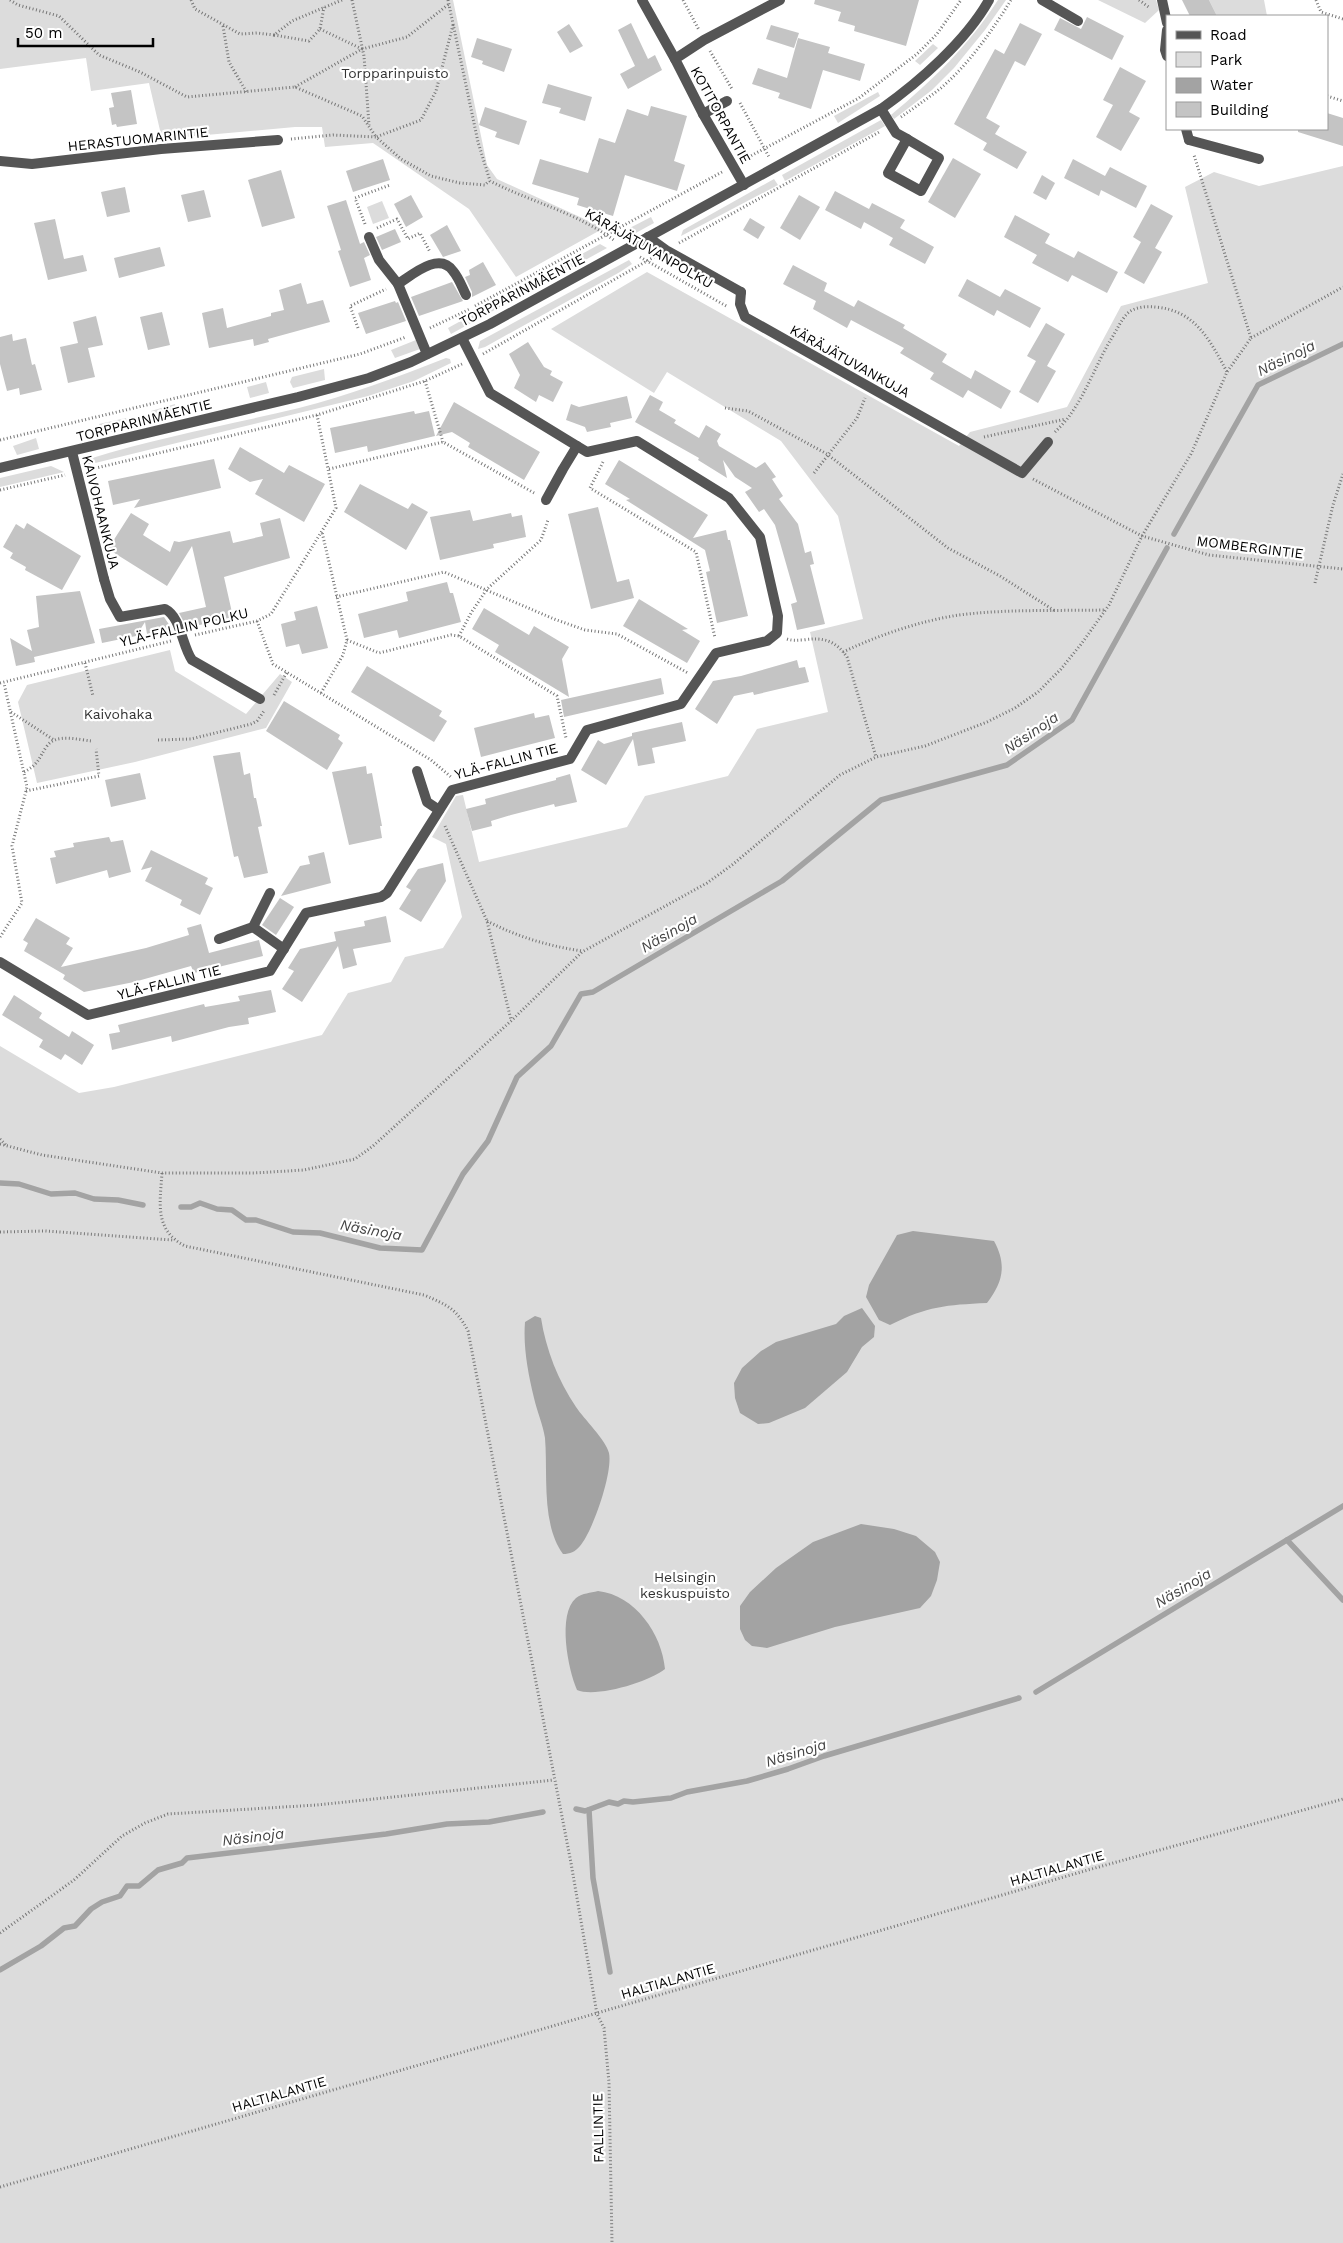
<svg xmlns="http://www.w3.org/2000/svg" width="1343" height="2243" font-family="'Work Sans',sans-serif">
	<style>
		.green { fill: #dcdcdc }
		.water { fill: #a3a3a3 }
		.lines { fill: none; stroke-linecap: round; stroke-linejoin: round }
		.stream { stroke: #a3a3a3; stroke-width: 5.5 }
		.building { fill: #c4c4c4 }
		.path { stroke: #777; stroke-width: 3; stroke-dasharray: 1 2.5; stroke-linecap: butt }
		.service { stroke: #555; stroke-width: 10 }
		.minor { stroke: #555; stroke-width: 10 }
		.tertiary { stroke: #555; stroke-width: 10 }
		.labels { text-anchor: middle; stroke-width: 4.5; stroke-linejoin: round; paint-order: stroke }
		.park-label { font-size: 14px; fill: #333; stroke: #fff }
		.street-label { font-size: 14px; fill: #000; stroke: #fff }
		.water-label { font-size: 15px; font-style: italic; fill: #444; stroke: #fff }
	</style>
	<rect width="100%" height="100%" fill="#fff"/>
	<g class="green">
		<path d="M0,0h453l34,165 10,14 107,49 -88,49 -47,-68 -96,-66 -48,4 -3,-20h-27l-133,12 -13,-56 -58,8 -5,-33 -86,11z"/>
		<path d="M998,0h8l-21,30 -31,38 -22,22 -38,29 -3,-4c41,-34 78,-70 107,-115z"/>
		<path d="M1098,0h58l3,10 -14,13z"/>
		<path d="M1209,0h55l3,16h-50z"/>
		<path d="M933,44l5,4 -18,17 -5,-4z"/>
		<path d="M878,92l2,4 -42,27 -4,-7z"/>
		<path d="M881,120l4,6 -100,55 -3,-6z"/>
		<path d="M1343,166v2077h-1343v-1197l79,47 35,-6 208,-52 26,-42 43,-11 14,-25 38,-9 19,-31 -16,-73 -14,-7 24,-41 7,-1 16,67 148,-35 18,-31 83,-20 29,-47 71,-17 -18,-80 53,-13 -25,-103 -57,-75 -114,-69 -13,21 -103,-64 96,-57 312,174 11,-14 97,-25 54,-101 87,-23 -23,-96 29,-15 45,14z"/>
		<path d="M774,179l4,6 -97,51 2,-6z"/>
		<path d="M382,201l7,17 -16,6 -6,-17z"/>
		<path d="M651,217l3,6 -31,17 -4,-2 -1,-4z"/>
		<path d="M600,244l7,4 -156,86 -3,-6z"/>
		<path d="M629,260l3,4 -12,8 -135,75 -7,2 2,-8z"/>
		<path d="M416,340l4,9 -25,9 -4,-8z"/>
		<path d="M446,358l4,1 1,4 -37,18 -46,15 -281,69 2,-6c69,-22 140,-34 210,-51 50,-13 99,-31 147,-50z"/>
		<path d="M324,369l1,11 -32,8 -3,-6 2,-5z"/>
		<path d="M266,382l3,11 -19,5 -3,-11z"/>
		<path d="M175,404l2,12 -23,4 -3,-9z"/>
		<path d="M126,418l2,10 -27,6 -2,-10z"/>
		<path d="M36,438l3,11 -22,6 -4,-9z"/>
		<path d="M51,466l13,6 -64,15v-9z"/>
		<path d="M170,650l5,21 71,43 34,-40 12,8 -26,46 -131,34 -98,21 -19,-81 9,-17z"/>
	</g>
	<g class="water">
		<path d="M913,1231l81,10c13,24 9,41 -7,62 -41,2 -59,3 -97,22l-11,-5 -13,-23 3,-12 28,-50z"/>
		<path d="M862,1308l13,18 -1,11 -12,10 -15,25 -42,36 -36,15 -11,1 -18,-11 -5,-15 -1,-15 8,-15 19,-17 15,-9 60,-18 8,-8z"/>
		<path d="M535,1316l6,2c5,32 17,62 35,89 8,12 30,33 33,46 4,19 -16,78 -29,93 -5,6 -10,8 -17,8 -22,-30 -15,-80 -18,-116 -2,-13 -8,-27 -11,-40 -6,-25 -11,-51 -9,-76z"/>
		<path d="M861,1524l33,5 22,7 19,16 5,10 -3,18 -6,16 -11,12 -85,19 -68,21 -15,-2 -7,-6 -5,-11v-23l10,-14 26,-24 37,-26z"/>
		<path d="M598,1591c37,4 64,43 67,78 -16,13 -69,29 -88,21 -9,-20 -20,-76 -1,-92 7,-5 14,-5 22,-7z"/>
	</g>
	<g class="lines">
		<g class="stream">
			<path d="M1174,534l84,-149 85,-41"/>
			<path d="M0,1183l19,1 32,10 24,-1 19,6 24,1 25,5"/>
			<path d="M181,1207h10l9,-4 17,6 15,1 14,10h10l37,12 27,1 60,15 42,2 41,-76 25,-33 29,-64 34,-31 30,-52 12,-2 189,-111 99,-81 126,-35 65,-45 95,-172"/>
			<path d="M1287,1540l56,60"/>
			<path d="M1036,1692l307,-186"/>
			<path d="M576,1809l9,2 24,-9 9,2 6,-3 9,1 38,-4 16,-6 60,-11 41,-12 36,-13 195,-58"/>
			<path d="M589,1810l4,68 17,94"/>
			<path d="M0,1970l41,-24 23,-18 11,-2 16,-17 11,-7 18,-6 7,-10h12l19,-16 24,-7 5,-5 199,-24 61,-10 42,-2 54,-10"/>
		</g>
	</g>
	<g class="building">
		<path d="M815,0h104l-13,46 -52,-15 1,-5 -17,-5 3,-9 -27,-8z"/>
		<path d="M1182,0h27l8,16h-27z"/>
		<path d="M1087,17l37,19 -12,24 -58,-30 6,-12 21,11z"/>
		<path d="M631,23l17,36 7,-4 7,15 -34,19 -8,-15 15,-8 -17,-36z"/>
		<path d="M1020,23l22,11 -17,32 -10,-5 -29,57 14,8 -5,8 32,18 -10,17 -34,-19 4,-7 -33,-19 41,-75 9,5z"/>
		<path d="M569,24l14,22 -13,7 -13,-21z"/>
		<path d="M771,25l28,8 -5,15 -28,-9z"/>
		<path d="M477,38l35,11 -8,23 -22,-8 1,-3 -12,-4z"/>
		<path d="M798,38l32,9 -2,6 37,11 -5,17 -37,-11 -12,39 -33,-11 2,-5 -28,-9 6,-16 29,10z"/>
		<path d="M1120,67l26,14 -17,31 11,6 -19,33 -25,-14 17,-32 -10,-5z"/>
		<path d="M548,84l44,13 -7,24 -26,-8 2,-5 -19,-5z"/>
		<path d="M131,90l6,34 -20,3 -1,-3 -4,1 -3,-17 5,-1 -3,-14z"/>
		<path d="M651,106l36,10 -13,45 11,4 -8,26 -52,-16 -12,41 -36,-11 2,-7 -47,-14 8,-25 48,14 11,-35 16,5 12,-34 21,7z"/>
		<path d="M485,107l42,14 -8,24 -24,-8 2,-5 -18,-7z"/>
		<path d="M1327,113l16,5v28l-45,-14v-3h29z"/>
		<path d="M953,158l28,16 -26,44 -27,-16z"/>
		<path d="M383,159l7,21 -37,12 -7,-21z"/>
		<path d="M1073,159l32,17 5,-9 37,19 -11,22 -35,-18 -2,6 -35,-18z"/>
		<path d="M281,170l14,48 -33,9 -14,-47z"/>
		<path d="M1042,175l13,8 -9,17 -13,-7z"/>
		<path d="M125,187l5,25 -23,5 -6,-25z"/>
		<path d="M204,190l7,27 -23,5 -7,-27z"/>
		<path d="M835,191l34,18 3,-6 33,17 -5,8 34,19 -9,17 -36,-19 4,-7 -29,-16 -3,7 -36,-19z"/>
		<path d="M411,195l12,22 -17,10 -12,-23z"/>
		<path d="M799,195l21,12 -20,33 -20,-12z"/>
		<path d="M346,200l14,44 4,-2 6,13 -6,3 7,22 -21,7 -12,-36 3,-1 -14,-44z"/>
		<path d="M1151,204l22,12 -18,32 7,4 -18,32 -20,-11 17,-31 -8,-5z"/>
		<path d="M1015,215l35,19 -5,9 29,15 4,-7 40,21 -11,21 -35,-18 -4,7 -36,-19 5,-8 -33,-18z"/>
		<path d="M750,218l15,9 -7,12 -15,-9z"/>
		<path d="M55,219l9,40 19,-4 4,16 -39,9 -14,-57z"/>
		<path d="M447,225l14,26 -18,6 -13,-22z"/>
		<path d="M395,229l6,13 -19,8 -6,-13z"/>
		<path d="M160,247l5,19 -46,12 -5,-20z"/>
		<path d="M483,262l13,23 -24,12v-5l-7,-15 5,-2 -1,-5z"/>
		<path d="M793,265l34,18 -3,8 30,16 4,-7 47,25 -2,3 44,26 -5,8 29,17 4,-9 36,21 -10,18 -33,-19 -5,8 -33,-19 4,-6 -34,-20 4,-5 -53,-28 -4,8 -34,-19 3,-8 -33,-17z"/>
		<path d="M967,279l33,18 5,-8 36,19 -11,20 -33,-18 -3,6 -36,-20z"/>
		<path d="M452,282l11,19 -44,15 -8,-19z"/>
		<path d="M301,283l6,21 16,-4 7,22 -62,17 1,3 -15,4 -1,-7 -44,9 -7,-35 21,-5 4,20 44,-12v-3l13,-3 -5,-20z"/>
		<path d="M395,301l1,2 2,-1 8,19 -40,13 -8,-21z"/>
		<path d="M162,312l8,33 -22,5 -8,-33z"/>
		<path d="M96,316l7,29 -15,3 7,29 -27,6 -8,-36 18,-4 -5,-21z"/>
		<path d="M1046,323l19,11 -18,32 9,5 -18,32 -19,-11 17,-31 -9,-5z"/>
		<path d="M12,334l1,7 13,-3 6,27 3,-1 7,26 -22,5 -1,-7 -12,3 -7,-27v-27z"/>
		<path d="M528,342l16,25 8,4 -2,4 13,7 -10,20 -14,-7 -3,7 -22,-14 6,-13 -11,-21z"/>
		<path d="M650,395l13,7 -4,8 17,10 -2,3 25,15 7,-13 15,9 -4,7 2,5 37,22 9,-6 11,15 -4,2 11,17 -4,3 19,25 7,29 6,-2 3,13 -4,1 15,59 -28,6 -6,-26 6,-2 -22,-77 -11,-16 -5,3 -14,-20 7,-4 -17,-11 -12,-17 4,18 -29,-18 1,-2 -64,-36z"/>
		<path d="M627,396l5,22 -22,5 1,4 -24,5 -2,-5 -19,-7 5,-16 8,3z"/>
		<path d="M454,402l86,50 -16,28 -56,-33 2,-4 -18,-11 -16,4z"/>
		<path d="M414,411l1,3 14,-3 6,25 -67,16 -1,-6 -32,7 -5,-25z"/>
		<path d="M240,447l44,26 5,-8 36,19 -21,38 -49,-28 8,-15 -13,3 -22,-13z"/>
		<path d="M214,459l7,29 -87,20 6,-9 -27,6 -5,-24z"/>
		<path d="M619,460l89,55 -15,23 33,-8 2,10h2l18,76 -31,7 -11,-51 4,-1 -5,-21 -79,-50 4,-1 -25,-15z"/>
		<path d="M360,484l48,25 4,-6 16,9 -22,38 -62,-38z"/>
		<path d="M598,507l19,75 12,-3 5,19 -43,11 -23,-95z"/>
		<path d="M470,510l3,11 38,-8 1,4 10,-2 4,22 -33,7 1,4 -54,12 -10,-43z"/>
		<path d="M131,513l18,11 -6,11 27,17 4,-11 5,1 51,-11 3,12 30,-7 -3,-13 20,-5 10,40 -66,19 9,40 -46,11 -8,-15 27,-6 -14,-61 -25,40 -59,-37z"/>
		<path d="M27,523l54,33 -19,34 -37,-20 1,-3 -16,-9 3,-5 -10,-6 13,-23 8,5z"/>
		<path d="M447,582l3,11h3l8,29 -62,16 -2,-8 -33,8 -6,-24 50,-13 -2,-9z"/>
		<path d="M80,591l15,52 -61,14 1,5 -19,4 -6,-28 22,13 -5,-21 12,-3 -3,-31z"/>
		<path d="M639,599l49,30 -6,1 18,11 -13,22 -64,-37z"/>
		<path d="M317,606l11,42 -26,6 -3,-10 -13,3 -5,-23 15,-4 -2,-8z"/>
		<path d="M484,608l45,27 5,-9 35,21 -7,12 7,38 -74,-45 4,-7 -27,-16z"/>
		<path d="M164,617l8,12 -25,5 -2,-12 -9,14 -34,7 -3,-14z"/>
		<path d="M797,660l2,8 6,-1 4,15 -55,13 -1,-3 -19,4 -17,28 -22,-15 18,-28 28,-5z"/>
		<path d="M367,666l75,45 -3,5 8,5 -13,21 -83,-50z"/>
		<path d="M661,678l3,16 -100,23 -3,-17z"/>
		<path d="M284,701l56,34 -2,4 5,4 -16,27 -61,-39z"/>
		<path d="M534,713l1,5 14,-3 6,23 -74,19 -7,-29z"/>
		<path d="M682,722l4,19 -34,7 3,15 -17,3 -5,-27 -27,46 -25,-15 17,-30 6,4 28,-8v-3z"/>
		<path d="M240,752l4,23 6,-2 4,25h2l6,28 -4,1 10,46 -24,5 -6,-22 -4,1 -21,-101z"/>
		<path d="M366,766l1,8 5,-1 10,53h-2l2,12 -33,7 -17,-73z"/>
		<path d="M140,773l6,26 -35,8 -6,-27z"/>
		<path d="M570,774l7,28 -22,5 -1,-3 -43,11 -20,6 1,5 -20,5 -6,-22 20,-5 -1,-5 71,-19v-2z"/>
		<path d="M109,837l2,5 12,-2 8,32 -22,6 -2,-8 -51,14 -6,-26 6,-1 -2,-6 20,-4 -1,-4z"/>
		<path d="M151,850l57,28 -3,6 8,4 -13,27 -20,-10 2,-5 -37,-19 7,-14 -11,3z"/>
		<path d="M324,852l7,31 -50,13 19,-30 10,-2 -2,-8z"/>
		<path d="M443,863l3,18 -25,41 -22,-13 12,-19 -5,-3 12,-18z"/>
		<path d="M280,898l14,9 -18,28 -14,-10z"/>
		<path d="M386,916l5,26 -38,7 4,16 -14,4 -5,-23 -36,56 -20,-13 12,-18 -6,-3 12,-19 36,-8 -2,-9 31,-6 -1,-5z"/>
		<path d="M36,918l34,20 -4,6 7,4 -12,19 85,-19 43,-13 -2,-7 14,-4 8,29 50,-13 4,16 -69,17 -3,-7 -57,16 -50,10 -21,-13 2,-4 -41,-24 4,-8 -5,-3z"/>
		<path d="M271,990l5,22 -28,6 1,6 -20,3 -57,15 -1,-6 -59,14 -3,-16 11,-2 -2,-7 86,-21 1,3 35,-6 -2,-5z"/>
		<path d="M14,995l28,18 -3,5 30,19 3,-6 22,14 -12,20 -17,-11 -4,6 -22,-13 4,-7 -41,-25z"/>
	</g>
	<g class="lines">
		<g class="path">
			<path d="M10,0l8,5 41,11 40,39 41,17 47,25 108,-10 67,29 14,21 45,-17 15,-29 17,-66"/>
			<path d="M191,0l4,9 45,25 17,-1 17,2 18,-14 50,-21"/>
			<path d="M352,0l12,56 5,69"/>
			<path d="M448,0l30,142 12,39c41,21 88,32 125,60"/>
			<path d="M683,0l16,30"/>
			<path d="M1139,0l11,8"/>
			<path d="M1316,0l5,12 22,7"/>
			<path d="M223,26l6,36 18,31"/>
			<path d="M320,29l42,20"/>
			<path d="M274,35l35,6 11,-12 4,-22"/>
			<path d="M710,51l22,38"/>
			<path d="M295,87l67,-38 45,-12 42,-33"/>
			<path d="M1327,96l16,5"/>
			<path d="M740,103l29,54"/>
			<path d="M901,117c13,-9 27,-19 40,-29 28,-24 51,-57 70,-88"/>
			<path d="M291,139l42,-4 43,2 25,22 30,17 29,7 25,2 4,-4"/>
			<path d="M745,159l114,-61 58,-44 20,-20 24,-34"/>
			<path d="M365,224l-10,-26 35,-13"/>
			<path d="M377,228l20,-9 11,20 12,-6 10,19"/>
			<path d="M679,243l202,-112"/>
			<path d="M640,257l88,50"/>
			<path d="M475,306l247,-134"/>
			<path d="M358,328l-8,-22 36,-17"/>
			<path d="M430,328l40,-19"/>
			<path d="M1251,338l92,-51"/>
			<path d="M483,354l171,-97"/>
			<path d="M425,381l18,61"/>
			<path d="M725,408l23,3 79,43 121,94 52,28 55,35"/>
			<path d="M1055,432c5,-5 11,-11 15,-17 15,-20 27,-52 40,-74 6,-9 11,-22 19,-29 7,-5 18,-6 26,-5 40,3 55,33 72,65"/>
			<path d="M984,437l82,-18"/>
			<path d="M0,440l360,-86 46,-17"/>
			<path d="M603,462l-13,26 106,64 19,86"/>
			<path d="M329,469l114,-27 93,52"/>
			<path d="M88,470l229,-55 108,-34 37,-17"/>
			<path d="M814,473l43,-55 8,-20"/>
			<path d="M1033,479l109,57 67,19 134,14"/>
			<path d="M0,490l65,-15"/>
			<path d="M1315,583l18,-78 10,-31"/>
			<path d="M336,597l108,-25 110,47 31,11 32,4 71,39"/>
			<path d="M257,621l16,43 158,96 20,17"/>
			<path d="M195,635l62,-14 14,-7 65,-106 -19,-93"/>
			<path d="M459,636l12,-23 16,-24 54,-49 7,-20"/>
			<path d="M787,639c6,2 10,1 16,1 20,-3 32,0 44,17l29,100"/>
			<path d="M347,640l32,13 72,-18 8,1 98,60 9,42"/>
			<path d="M843,652c36,-17 77,-31 116,-37 48,-6 97,-4 145,-5"/>
			<path d="M85,663l8,33"/>
			<path d="M0,683l171,-42"/>
			<path d="M321,693l22,-38 4,-15 -25,-108"/>
			<path d="M274,695l13,-23"/>
			<path d="M11,712l43,28"/>
			<path d="M158,740l33,-1 60,-15 6,-3 7,-10"/>
			<path d="M24,772c15,-8 14,-13 23,-26 9,-13 32,-6 45,-5"/>
			<path d="M26,791l73,-15 -3,-27"/>
			<path d="M445,826l42,95 24,99"/>
			<path d="M487,921c31,16 61,25 95,30"/>
			<path d="M0,937l22,-34 -10,-57 15,-59 -23,-104"/>
			<path d="M0,1139l6,6"/>
			<path d="M0,1144l42,11 120,18h92l50,-3 51,-11 18,-13 138,-125 71,-69 125,-69 25,-18 108,-90 36,-18 49,-11 62,-24 28,-14 23,-16 23,-23 21,-26 27,-38 33,-69 49,-82 36,-82 24,-34 -57,-183"/>
			<path d="M162,1173c-2,30 -8,57 23,73l239,49c23,10 32,13 44,36l103,532 26,151 7,14 5,55 3,160"/>
			<path d="M0,1232l45,-1 128,9"/>
			<path d="M0,1933l74,-53 48,-44 23,-13 23,-9 149,-9 237,-25"/>
			<path d="M0,2187l1088,-317 255,-71"/>
		</g>
		<g class="service">
			<path d="M642,0l33,59"/>
			<path d="M1042,0l36,21"/>
			<path d="M881,109l15,24 11,6"/>
			<path d="M703,114l24,-13"/>
			<path d="M907,139l32,19 -18,33 -33,-18z"/>
			<path d="M1189,140l70,19"/>
			<path d="M369,237l10,23 19,24 29,70"/>
			<path d="M398,284c14,-9 41,-33 55,-13 6,7 9,16 13,24"/>
			<path d="M741,292l-1,12 5,13 277,156 26,-31"/>
			<path d="M546,500l17,-31 14,-23"/>
			<path d="M104,579l6,20 10,18 45,-8c16,8 17,37 27,51l68,39"/>
			<path d="M417,771l10,31 12,8"/>
			<path d="M253,927l31,22"/>
			<path d="M219,939l34,-12 17,-34"/>
		</g>
		<g class="minor">
			<path d="M1162,0l5,23"/>
			<path d="M1167,30l-2,20 2,6"/>
			<path d="M1186,129l3,11"/>
			<path d="M0,161l32,3 129,-15 117,-9"/>
			<path d="M744,185l-41,-71 -28,-55 29,-19 76,-40"/>
			<path d="M648,237l18,13 75,42"/>
			<path d="M72,452l32,127"/>
			<path d="M0,962l88,53 182,-44 36,-58 75,-16 6,-4 65,-103 118,-31 17,-29 94,-26 35,-51 51,-12 10,-8 1,-17 -18,-79 -31,-39 -92,-57 -50,11 -10,-6 -87,-53 -28,-55"/>
		</g>
		<path class="tertiary" d="M0,468l298,-71 71,-19 42,-16 79,-38 391,-215c38,-27 85,-68 108,-109"/>
	</g>
	<g class="labels">
		<g class="park-label">
			<text x="395" y="78">Torpparinpuisto</text>
			<text x="118" y="719">Kaivohaka</text>
			<text x="685" y="1582">Helsingin<tspan x="685" dy="16">keskuspuisto</tspan></text>
		</g>
		<g class="street-label">
			<text transform="translate(721 115) rotate(61)" y="5">KOTITORPANTIE</text>
			<text transform="translate(138 139) rotate(-6)" y="5">HERASTUOMARINTIE</text>
			<text transform="translate(649 248) rotate(30)" y="5">KÄRÄJÄTUVANPOLKU</text>
			<text transform="translate(522 290) rotate(-28)" y="5">TORPPARINMÄENTIE</text>
			<text transform="translate(850 361) rotate(29)" y="5">KÄRÄJÄTUVANKUJA</text>
			<text transform="translate(144 420) rotate(-14)" y="5">TORPPARINMÄENTIE</text>
			<text transform="translate(101 512) rotate(76)" y="5">KAIVOHAANKUJA</text>
			<text transform="translate(1250 547) rotate(7)" y="5">MOMBERGINTIE</text>
			<text transform="translate(184 627) rotate(-13)" y="5">YLÄ-FALLIN POLKU</text>
			<text transform="translate(506 761) rotate(-15)" y="5">YLÄ-FALLIN TIE</text>
			<text transform="translate(169 982) rotate(-14)" y="5">YLÄ-FALLIN TIE</text>
			<text transform="translate(1057 1868) rotate(-16)" y="5">HALTIALANTIE</text>
			<text transform="translate(668 1981) rotate(-16)" y="5">HALTIALANTIE</text>
			<text transform="translate(279 2094) rotate(-16)" y="5">HALTIALANTIE</text>
			<text transform="translate(598 2128) rotate(-91)" y="5">FALLINTIE</text>
		</g>
		<g class="water-label">
			<text transform="translate(1286 358) rotate(-26)" y="5">Näsinoja</text>
			<text transform="translate(1031 733) rotate(-34)" y="5">Näsinoja</text>
			<text transform="translate(669 933) rotate(-30)" y="5">Näsinoja</text>
			<text transform="translate(371 1230) rotate(10)" y="5">Näsinoja</text>
			<text transform="translate(1183 1588) rotate(-31)" y="5">Näsinoja</text>
			<text transform="translate(796 1753) rotate(-17)" y="5">Näsinoja</text>
			<text transform="translate(253 1837) rotate(-7)" y="5">Näsinoja</text>
		</g>
	</g>
	<rect x="1166" y="15" width="162" height="115" fill="#ffffff" stroke="#999999"/>
	<rect x="1176" y="31" width="25" height="8" fill="#555555" stroke="#999999"/>
	<text x="1210" y="40" font-size="15" fill="#000000">Road</text>
	<rect x="1176" y="52" width="25" height="15" fill="#dcdcdc" stroke="#999999"/>
	<text x="1210" y="65" font-size="15" fill="#000000">Park</text>
	<rect x="1176" y="78" width="25" height="15" fill="#a3a3a3" stroke="#999999"/>
	<text x="1210" y="90" font-size="15" fill="#000000">Water</text>
	<rect x="1176" y="102" width="25" height="15" fill="#c4c4c4" stroke="#999999"/>
	<text x="1210" y="115" font-size="15" fill="#000000">Building</text>
	<path d="M18 38v8h135v-8" fill="none" stroke="#000000" stroke-width="2.5"/>
	<text x="25" y="38" font-size="15" fill="#000000" stroke="#ffffff" stroke-width="4" paint-order="stroke">50 m</text>
</svg>
